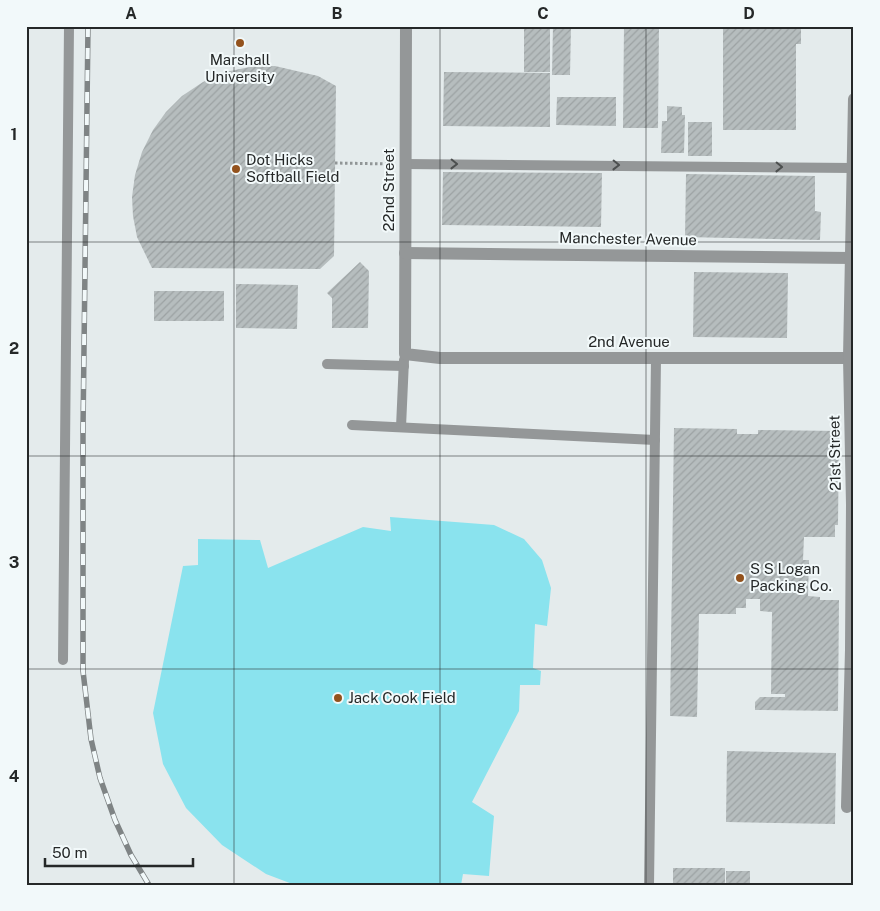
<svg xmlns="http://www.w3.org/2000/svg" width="880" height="911" font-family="'Public Sans',sans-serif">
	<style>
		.grass { fill: #8ae3ee }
		.building { fill: url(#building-hatch) }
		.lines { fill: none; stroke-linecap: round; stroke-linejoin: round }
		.path { stroke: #909596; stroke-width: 3; stroke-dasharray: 2.5 2.5; stroke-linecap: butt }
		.lane { stroke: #949798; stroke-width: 10 }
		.street { stroke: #949798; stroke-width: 12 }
		.rail-casing { stroke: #7f8485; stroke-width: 5.5 }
		.rail { stroke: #f2f9fa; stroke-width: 4; stroke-dasharray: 11; stroke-linecap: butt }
		.oneway { stroke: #4c4f4f }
		.grid { fill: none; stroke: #252828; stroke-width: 1; stroke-opacity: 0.55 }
		.poi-dot { fill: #93521d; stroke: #f2f9fa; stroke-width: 2 }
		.labels { text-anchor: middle; stroke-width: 4; stroke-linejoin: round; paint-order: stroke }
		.poi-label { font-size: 15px; fill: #252828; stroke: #f2f9fa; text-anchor: start }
		.street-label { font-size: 15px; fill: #252828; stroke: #f2f9fa }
		.neatline { fill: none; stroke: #252828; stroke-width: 2 }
		.grid-label { font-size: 16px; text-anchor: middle; font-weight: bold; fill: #252828 }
	</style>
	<defs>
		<pattern id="building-hatch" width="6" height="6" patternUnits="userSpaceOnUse" patternTransform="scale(1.25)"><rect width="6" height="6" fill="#b6bdbe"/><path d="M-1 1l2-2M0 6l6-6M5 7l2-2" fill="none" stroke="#9ca2a3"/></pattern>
	</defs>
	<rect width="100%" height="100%" fill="#e4ebec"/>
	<path class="grass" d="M390,517l104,8 30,14 18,21 9,28 -4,38 -12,-2 -2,44 8,3 -1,14h-20l-1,26 -47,91 22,14 -5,60 -26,-2 -2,11h-166l-29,-11 -44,-29 -36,-37 -23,-44 -10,-51 30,-147 15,-1v-26l62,1 8,28 95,-41 28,4z"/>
	<g class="building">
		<rect x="524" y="26" width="26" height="46"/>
		<path d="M553,26h18l-1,49h-18z"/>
		<path d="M624,26h35l-1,102h-35z"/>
		<path d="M723,26h78v18h-5v86h-73z"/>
		<path d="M275,66l43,10 18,10 -2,170 -14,13 -168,-1 -15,-31 -4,-21 -1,-19 3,-22 7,-23 11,-22 13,-18 16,-16 21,-14 22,-10 25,-5z"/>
		<path d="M444,72l106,1v54l-107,-1z"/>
		<path d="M557,97h59v29l-60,-1z"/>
		<path d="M667,106l15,1v8h3l-1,38h-23l1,-32h5z"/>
		<rect x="688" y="122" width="24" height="34"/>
		<path d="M443,172l159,1 -1,54 -159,-2z"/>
		<path d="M686,174l129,2v35l6,1 -1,28 -135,-3z"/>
		<path d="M360,262l9,9 -1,57h-36v-30l-5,-5z"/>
		<path d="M694,272l94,1 -1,65 -94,-1z"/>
		<path d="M236,284l62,1 -1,44 -61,-1z"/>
		<rect x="154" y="291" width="70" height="30"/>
		<path d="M674,428l63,1v5h21v-4l81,1 -1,94h-3v12h-31l-1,23h6l-1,36 12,1v3h19l-1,111 -83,-1v-8l5,-5h25v-3h-14l1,-82 -12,-1v-12h-14v9h-10v6h-37l-2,103 -27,-1z"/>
		<path d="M727,751l109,2 -1,71 -109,-2z"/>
		<rect x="673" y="868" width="52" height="17"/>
		<rect x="726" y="871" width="24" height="14"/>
	</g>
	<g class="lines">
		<path class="path" d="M335,163l55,1"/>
		<g class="lane">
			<path d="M405,164l449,4"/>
			<path d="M327,364l77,2"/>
			<path d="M352,425l303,15"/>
			<path d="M401,427l3,-67"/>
			<path d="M63,660l6,-634"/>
			<path d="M649,885l7,-526"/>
		</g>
		<g class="street">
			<path d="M406,26l-1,328 35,4h414"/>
			<path d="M405,253l446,5"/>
			<path d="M847,807l4,-157 1,-145 -3,-147 5,-259"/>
		</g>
		<g class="rail-casing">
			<path id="rail" d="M88,26l-5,404v241l8,68 9,39 15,42 16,35 18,30"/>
		</g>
		<use href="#rail" class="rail"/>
	</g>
	<defs><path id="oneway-chevron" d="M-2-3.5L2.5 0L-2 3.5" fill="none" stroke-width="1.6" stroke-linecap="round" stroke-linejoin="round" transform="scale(1.25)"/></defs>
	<g class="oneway">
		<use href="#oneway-chevron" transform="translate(454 164) rotate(1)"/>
		<use href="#oneway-chevron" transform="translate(616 165) rotate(1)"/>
		<use href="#oneway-chevron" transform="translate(779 167) rotate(1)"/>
	</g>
	<path class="grid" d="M234,26v859M440,26v859M646,26v859M26,242h828M26,456h828M26,669h828"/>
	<g class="poi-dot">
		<circle cx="240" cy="43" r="5"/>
		<circle cx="236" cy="169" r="5"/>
		<circle cx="740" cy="578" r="5"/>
		<circle cx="338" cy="698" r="5"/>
	</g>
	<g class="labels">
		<g class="poi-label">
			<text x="240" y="65" text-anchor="middle">Marshall<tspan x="240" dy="17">University</tspan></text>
			<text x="246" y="165">Dot Hicks<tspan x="246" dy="17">Softball Field</tspan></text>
			<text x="750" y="574">S S Logan<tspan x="750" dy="17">Packing Co.</tspan></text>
			<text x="348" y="703">Jack Cook Field</text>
		</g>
		<g class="street-label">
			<text transform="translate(389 190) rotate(-90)" y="5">22nd Street</text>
			<text transform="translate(628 239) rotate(1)" y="5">Manchester Avenue</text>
			<text x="629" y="347">2nd Avenue</text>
			<text transform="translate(835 453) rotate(-91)" y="5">21st Street</text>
		</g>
	</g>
	<rect width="880" height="911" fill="none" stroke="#f2f9fa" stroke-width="55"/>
	<path d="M45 858v8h148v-8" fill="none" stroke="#252828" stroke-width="2.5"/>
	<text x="52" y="858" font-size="15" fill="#252828" stroke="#f2f9fa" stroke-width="4" paint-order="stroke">50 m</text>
	<rect x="28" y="28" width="824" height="856" class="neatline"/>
	<g class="grid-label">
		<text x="131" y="19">A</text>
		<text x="337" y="19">B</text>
		<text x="543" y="19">C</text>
		<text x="749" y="19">D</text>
		<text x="14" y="140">1</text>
		<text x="14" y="354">2</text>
		<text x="14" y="568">3</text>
		<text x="14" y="782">4</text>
	</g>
</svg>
